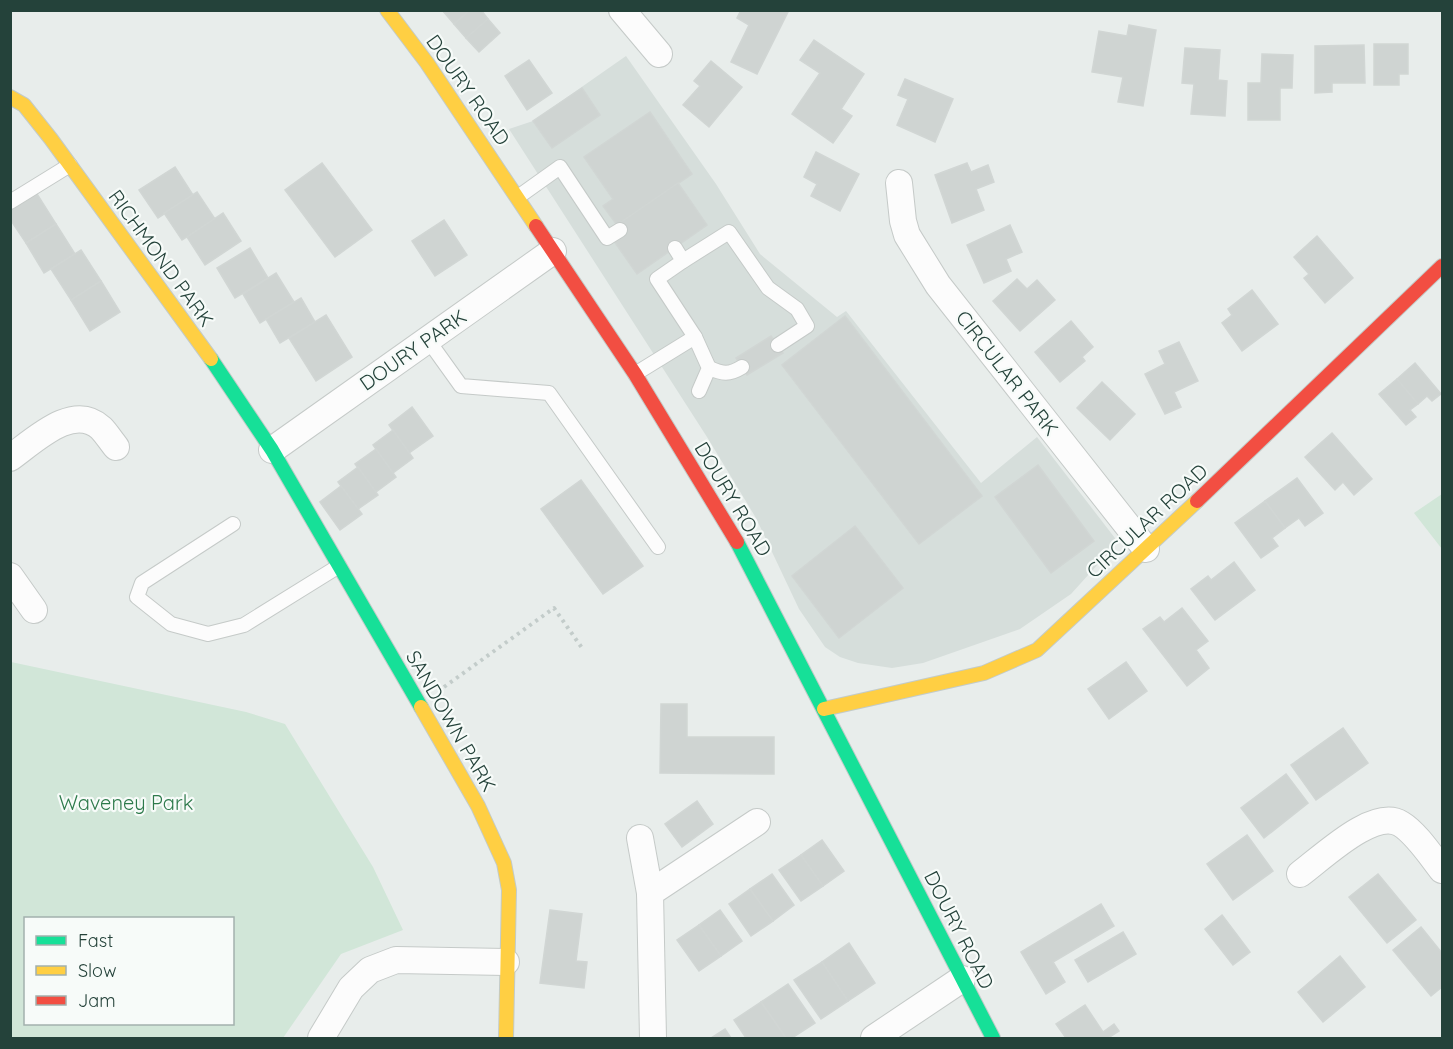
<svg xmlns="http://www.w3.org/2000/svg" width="1453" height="1049" font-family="Quicksand,sans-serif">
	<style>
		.built { fill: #d6dedb }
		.park { fill: #d1e6d8; fill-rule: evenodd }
		.building { fill: #cfd4d2; stroke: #d1d6d4; stroke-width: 1.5 }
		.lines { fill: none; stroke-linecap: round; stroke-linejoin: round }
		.lane-casing { stroke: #c5cac8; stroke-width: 16 }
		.street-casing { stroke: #c5cac8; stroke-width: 28 }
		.fast-casing { stroke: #c3cbc8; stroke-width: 16 }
		.slow-casing { stroke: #c3cbc8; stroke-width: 16 }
		.jam-casing { stroke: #c3cbc8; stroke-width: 16 }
		.path { stroke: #c3ccca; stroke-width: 4; stroke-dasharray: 3 4.5; stroke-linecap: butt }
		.lane { stroke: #fcfcfc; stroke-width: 14 }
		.street { stroke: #fcfcfc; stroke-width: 26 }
		.fast { stroke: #16e098; stroke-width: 14 }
		.slow { stroke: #ffcf43; stroke-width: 14 }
		.jam { stroke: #f24e42; stroke-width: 14 }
		.labels { text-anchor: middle; stroke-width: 4.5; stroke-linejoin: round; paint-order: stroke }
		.street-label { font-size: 20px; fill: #24423a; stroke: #f7fbf9 }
		.park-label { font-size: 20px; fill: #2d7a4b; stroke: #f7fbf9 }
	</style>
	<rect width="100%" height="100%" fill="#e8edeb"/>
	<path class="built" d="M626,56l90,128 44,70 77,63 9,-6 135,172 56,-46 81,105 -47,52 -51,35 -97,34 -31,5 -34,-5 -18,-6 -15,-10 -26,-38 -43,-91 -49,-81 -198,-308 24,-8z"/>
	<g class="park">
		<path d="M1442,494v55l-28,-36z"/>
		<path d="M11,662l235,50 39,12 88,143 30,63 -62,24 -58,84h-272zM26,918h206v106h-206z"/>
	</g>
	<g class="building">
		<path d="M442,10h28l-16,14z"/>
		<path d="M470,10h11l7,9 -22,19 -12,-14z"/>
		<path d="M741,10h48l-32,64 -26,-12 18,-37 -12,-7z"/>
		<path d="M488,19l12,14 -21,19 -13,-14z"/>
		<path d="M1129,25l27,5 -13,76 -25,-4 5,-25 -31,-5 7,-41 28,5z"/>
		<path d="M814,40l50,34 -23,35 11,7 -19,27 -41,-29 28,-41 -20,-13z"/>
		<path d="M1374,44h34v30h-9v11h-25z"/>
		<path d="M1364,45l1,38h-33v9l-17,1v-47z"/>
		<path d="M1185,48l35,2 -2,30 9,1 -2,35 -34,-2 3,-30 -12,-1z"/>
		<path d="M1262,54l31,1 -1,33h-12v32h-32v-37h13z"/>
		<path d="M529,60l23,33 -25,17 -22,-34z"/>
		<path d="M711,61l31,26 -33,40 -26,-22 17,-19 -6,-5z"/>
		<path d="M905,79l48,20 -18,43 -38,-17 11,-26 -10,-4z"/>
		<path d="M582,88l18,27 -48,33 -19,-27z"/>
		<path d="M650,112l42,62 -75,51 -14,-19 10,-7 -29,-42z"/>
		<path d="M816,152l43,22 -19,37 -29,-15 6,-12 -13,-7z"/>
		<path d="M322,163l50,67 -37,27 -50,-67z"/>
		<path d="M967,163l4,9 17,-7 6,17 -18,7 8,21 -32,13 -17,-48z"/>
		<path d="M175,167l18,28 -35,23 -19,-28z"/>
		<path d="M678,183l29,42 -70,49 -23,-33 3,-16z"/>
		<path d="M197,192l18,27 -33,21 -18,-27z"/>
		<path d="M37,194l19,30 -30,19 -16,-24v-9z"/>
		<path d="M223,213l18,28 -36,24 -18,-28z"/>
		<path d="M444,220l23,35 -32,21 -23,-35z"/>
		<path d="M56,224l19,30 -31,19 -18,-30z"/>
		<path d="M1010,225l12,27 -16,7 5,12 -27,12 -17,-38z"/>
		<path d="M1317,236l36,42 -28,25 -21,-25 5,-4 -15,-17z"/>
		<path d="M250,248l18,30 -33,20 -18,-30z"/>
		<path d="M81,250l20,31 -30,19 -20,-31z"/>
		<path d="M276,273l18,29 -34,21 -17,-29z"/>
		<path d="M1017,279l10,10 10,-9 18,20 -35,31 -27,-30z"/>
		<path d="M101,281l19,31 -30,19 -19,-31z"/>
		<path d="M1252,290l26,34 -36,27 -20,-28 10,-8 -4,-6z"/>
		<path d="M301,298l14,24 -35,21 -14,-24z"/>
		<path d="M326,315l26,42 -36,24 -27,-43z"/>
		<path d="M845,316l137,180 -63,48 -137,-179z"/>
		<path d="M1071,321l22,26 -11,10 3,4 -25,21 -25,-30z"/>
		<path d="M771,336l12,17 -36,22 -11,-17z"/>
		<path d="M1179,342l19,39 -24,11 7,15 -16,7 -20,-40 20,-10 -6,-13z"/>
		<path d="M1415,363l26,31 -9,7 -5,-5 -9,8 -21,-25z"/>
		<path d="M1397,379l21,25 -8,6 6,7 -10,8 -27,-31z"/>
		<path d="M1102,382l33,32 -25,26 -33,-32z"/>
		<path d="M412,407l21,29 -24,17 -20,-28z"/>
		<path d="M393,430l20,28 -20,15 -20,-28z"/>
		<path d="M1332,433l40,46 -18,16 -11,-13 -8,8 -30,-33z"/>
		<path d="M376,449l20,28 -20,15 -21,-28z"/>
		<path d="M1038,465l56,76 -43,32 -56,-76z"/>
		<path d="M358,467l20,28 -20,14 -20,-27z"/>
		<path d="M1297,478l26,35 -18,13 -6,-8 -14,10 -20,-27z"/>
		<path d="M581,480l62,86 -40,28 -62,-85z"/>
		<path d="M341,486l21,28 -22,16 -20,-28z"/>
		<path d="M1265,501l20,27 -13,10 6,8 -17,12 -26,-35z"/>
		<path d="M855,526l48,62 -64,50 -47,-62z"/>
		<path d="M1234,562l21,28 -40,30 -24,-31 17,-13 3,4z"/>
		<path d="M1182,608l26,33 -12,9 13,18 -22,18 -44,-57 17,-12 4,5z"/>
		<path d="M1126,662l21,29 -38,28 -21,-30z"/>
		<path d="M661,704h26v33h87v37l-114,-1z"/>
		<path d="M1343,728l25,35 -52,37 -25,-35z"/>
		<path d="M1286,774l22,29 -44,35 -23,-30z"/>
		<path d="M697,801l16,23 -31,23 -17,-23z"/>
		<path d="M1247,835l26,36 -40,29 -26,-36z"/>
		<path d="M822,840l22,31 -21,15 -22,-31z"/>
		<path d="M801,855l22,31 -22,15 -22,-31z"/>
		<path d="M772,874l22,31 -21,16 -23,-32z"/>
		<path d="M1378,874l38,46 -29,23 -38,-46z"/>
		<path d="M750,889l23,32 -22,15 -22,-32z"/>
		<path d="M1101,904l13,22 -61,36 12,20 -19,12 -25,-42z"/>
		<path d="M550,910l32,4 -6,47 11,1 -3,26 -44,-5z"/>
		<path d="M720,910l22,31 -21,15 -22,-31z"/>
		<path d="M1222,915l28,37 -17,13 -28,-36z"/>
		<path d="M699,925l22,31 -22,15 -22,-31z"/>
		<path d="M1421,927l21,26v34l-11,9 -38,-46z"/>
		<path d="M1123,932l13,22 -48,28 -13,-22z"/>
		<path d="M849,943l26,40 -27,18 -26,-39z"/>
		<path d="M1340,956l25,31 -42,35 -25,-30z"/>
		<path d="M822,962l26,39 -27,18 -27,-39z"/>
		<path d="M788,984l27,39 -23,15h-6l-25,-36z"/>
		<path d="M761,1002l25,36h-40l-12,-18z"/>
		<path d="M1085,1005l18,27 11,-8 5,7 -11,7h-42l-10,-14z"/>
		<path d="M725,1029l6,9h-20z"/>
	</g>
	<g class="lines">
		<g class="lane-casing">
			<g id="lane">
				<path d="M518,197l42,-30 47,71 13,-8"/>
				<path d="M10,202l60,-37"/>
				<path d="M675,248l8,13 -26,18 38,58 14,31 -10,23"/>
				<path d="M683,261l46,-29 39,56 29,21 10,17 -29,19"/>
				<path d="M428,340l33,46 88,7 109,154"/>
				<path d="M709,368c14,6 20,7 33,-1"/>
				<path d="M635,374l60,-37"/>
				<path d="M233,524l-91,59 -5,14 34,27 37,10 36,-9 95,-59"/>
			</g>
		</g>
		<g class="street-casing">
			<g id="street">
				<path d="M622,10l37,44"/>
				<path d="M899,183l4,38 4,14 31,50 208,264"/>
				<path d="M272,450l281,-199"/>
				<path d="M10,458c24,-17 63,-56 91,-30 5,5 10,13 15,19"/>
				<path d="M10,576l24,34"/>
				<path d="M640,838l10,55"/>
				<path d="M1300,874c22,-16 74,-67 101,-50 15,9 30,32 41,46"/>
				<path d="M321,1038l30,-50 19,-18 26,-10 110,2"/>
				<path d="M653,1038l-3,-145 107,-71"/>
				<path d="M874,1038l88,-59"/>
			</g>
		</g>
		<g class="fast-casing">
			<g id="fast">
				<path d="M211,359l61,91 149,257"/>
				<path d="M737,542l256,496"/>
			</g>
		</g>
		<g class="slow-casing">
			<g id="slow">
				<path d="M387,10l40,53 109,163"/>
				<path d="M10,97l14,8 27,34 160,220"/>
				<path d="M421,707l57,99 26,57 5,27 -3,148"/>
				<path d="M824,709l160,-36 53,-23 160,-149"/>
			</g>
		</g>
		<g class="jam-casing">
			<g id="jam">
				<path d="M536,226l99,148 102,168"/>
				<path d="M1197,501l245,-235"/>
			</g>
		</g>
		<path class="path" d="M444,687l110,-79 28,40"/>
		<use href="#lane" class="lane"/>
		<use href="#street" class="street"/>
		<use href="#fast" class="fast"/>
		<use href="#slow" class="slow"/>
		<use href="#jam" class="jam"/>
	</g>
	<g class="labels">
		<g class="street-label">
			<text transform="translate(468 90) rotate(55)" y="7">DOURY ROAD</text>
			<text transform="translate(161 258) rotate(54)" y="7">RICHMOND PARK</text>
			<text transform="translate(413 350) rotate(-35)" y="7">DOURY PARK</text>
			<text transform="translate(1007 373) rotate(52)" y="7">CIRCULAR PARK</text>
			<text transform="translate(733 499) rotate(59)" y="7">DOURY ROAD</text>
			<text transform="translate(1147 521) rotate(-43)" y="7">CIRCULAR ROAD</text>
			<text transform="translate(451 721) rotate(60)" y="7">SANDOWN PARK</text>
			<text transform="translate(959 930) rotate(63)" y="7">DOURY ROAD</text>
		</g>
		<g class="park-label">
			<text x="126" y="810">Waveney Park</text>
		</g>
	</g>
	<rect width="1453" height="1049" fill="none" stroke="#24423a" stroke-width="24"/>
	<rect x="24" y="917" width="210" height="108" fill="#f7fbf9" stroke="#a3b1ad" stroke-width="1.5"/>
	<rect x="36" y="936" width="30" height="9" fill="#16e098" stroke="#a3b1ad" stroke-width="1.5"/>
	<text x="78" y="947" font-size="18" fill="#24423a">Fast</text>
	<rect x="36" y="966" width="30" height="9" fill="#ffcf43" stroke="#a3b1ad" stroke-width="1.5"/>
	<text x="78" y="977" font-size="18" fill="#24423a">Slow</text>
	<rect x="36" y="996" width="30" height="9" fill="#f24e42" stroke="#a3b1ad" stroke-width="1.5"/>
	<text x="78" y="1007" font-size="18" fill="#24423a">Jam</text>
</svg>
